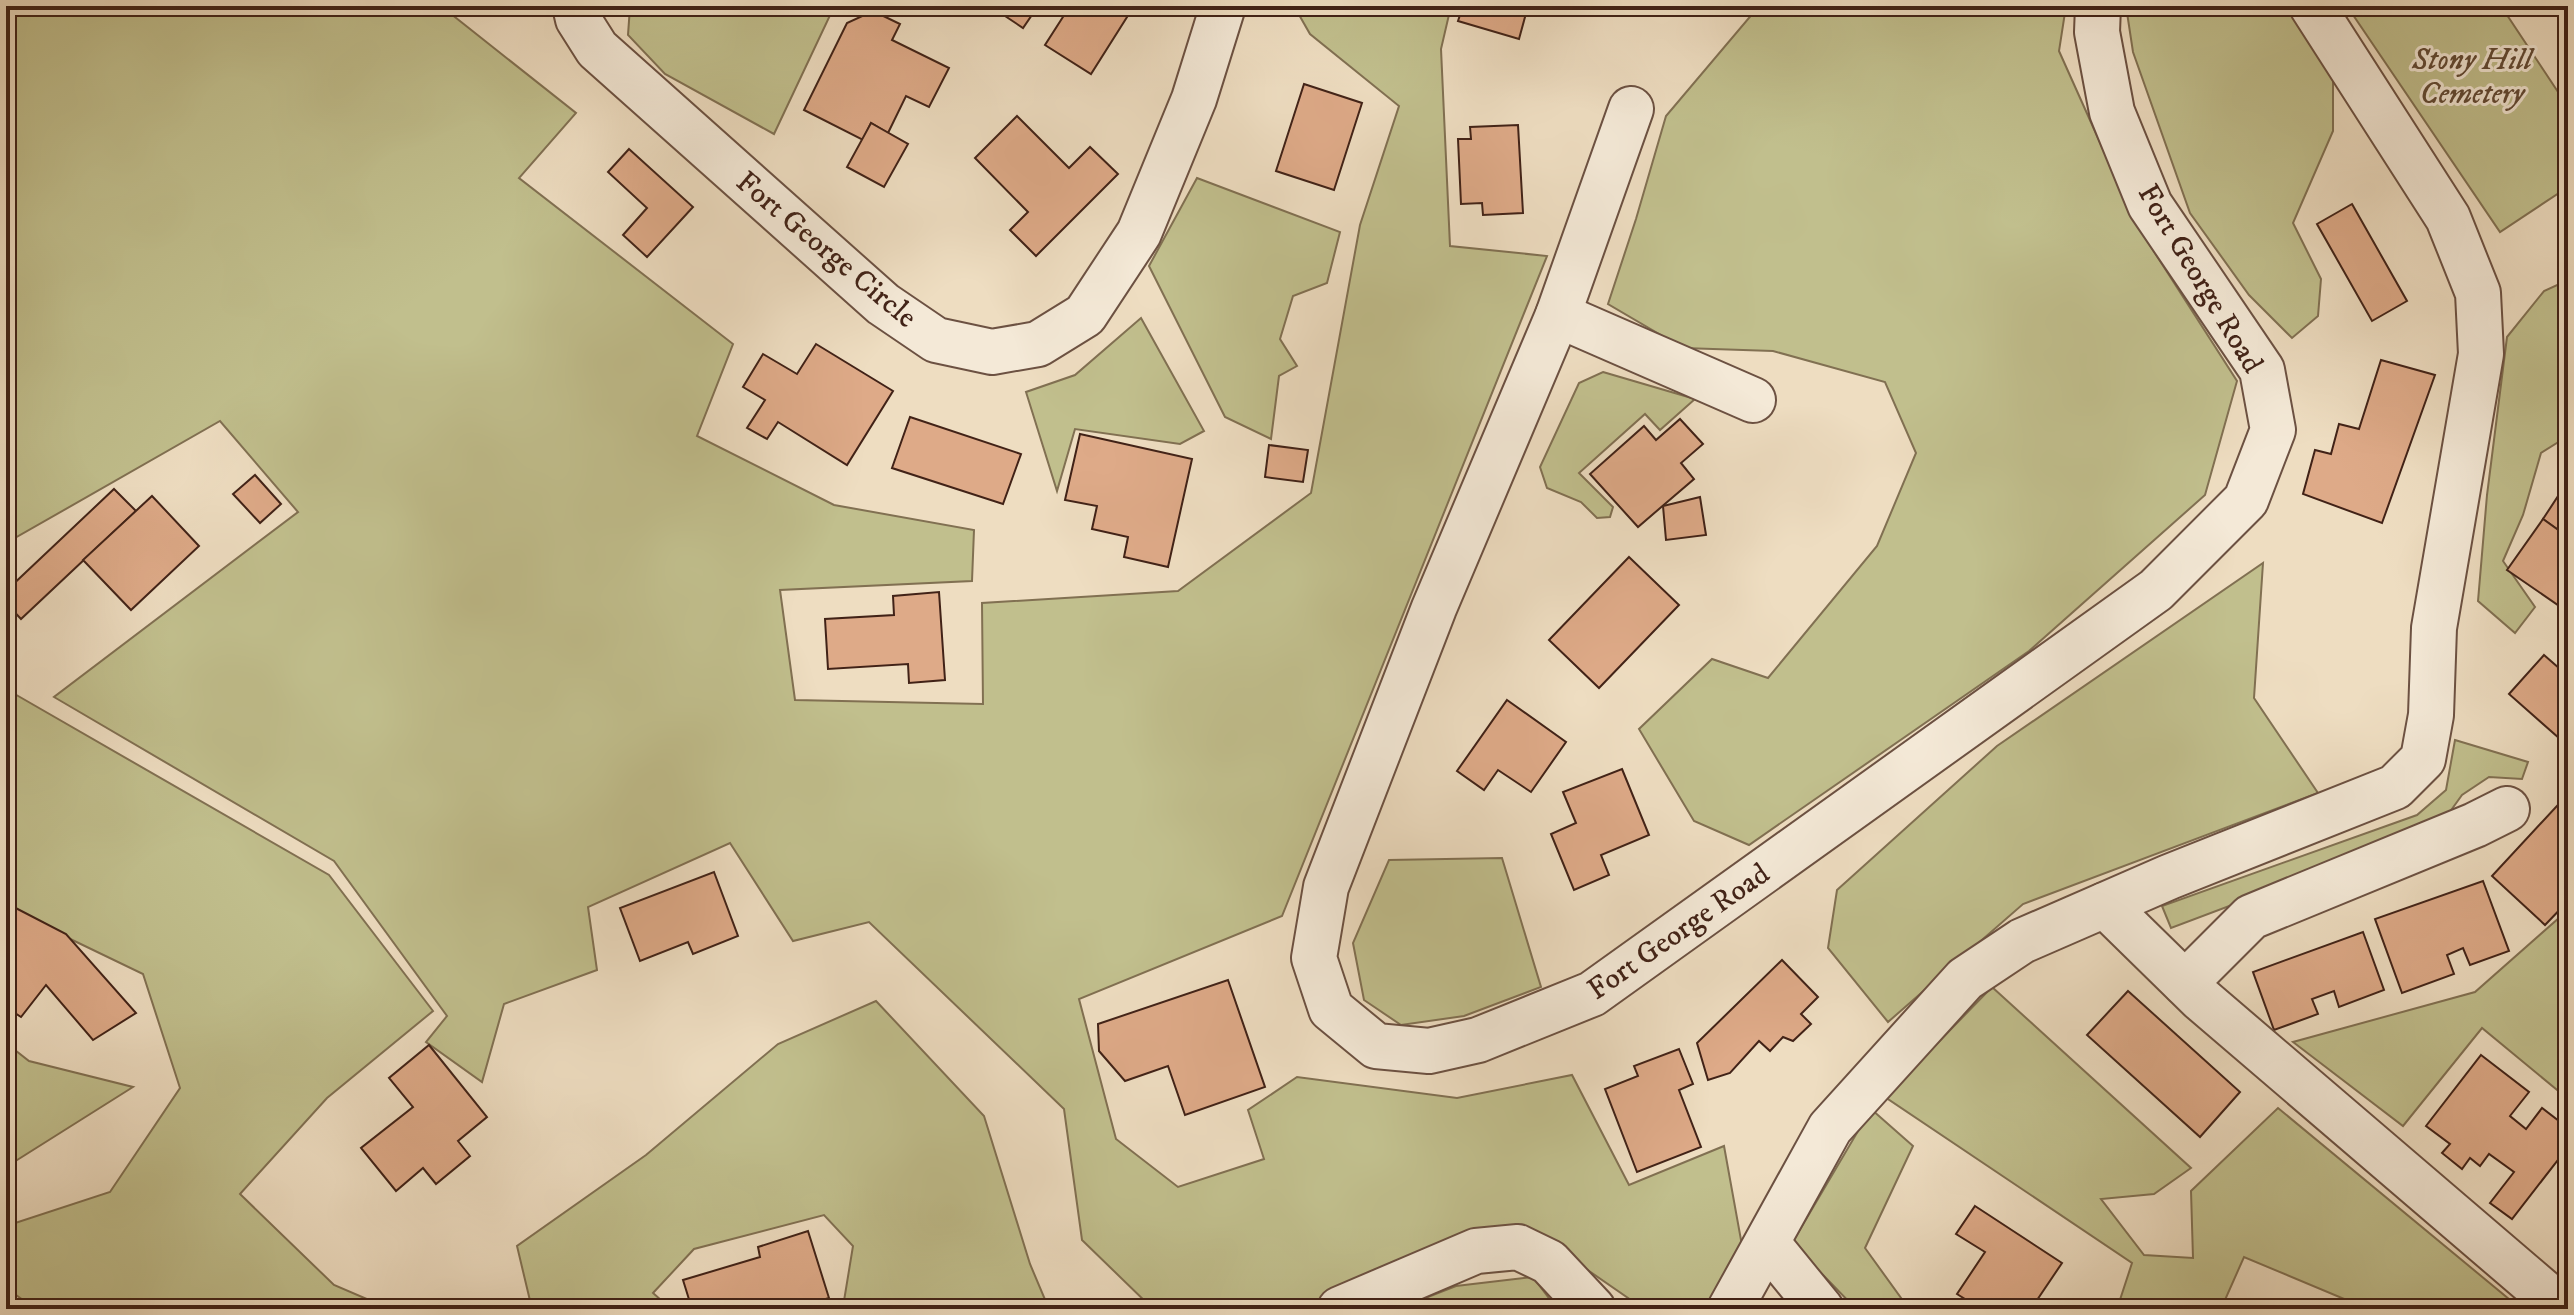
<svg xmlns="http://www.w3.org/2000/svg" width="2574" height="1315" font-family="'IM FELL DW Pica',serif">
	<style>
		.green { fill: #c1bf8d; stroke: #817052; stroke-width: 2 }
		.building { fill: #deaa88; stroke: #412217; stroke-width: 2 }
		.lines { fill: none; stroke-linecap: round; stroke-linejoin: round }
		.street-casing { stroke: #6c5142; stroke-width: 48 }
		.street { stroke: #f4e9d7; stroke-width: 44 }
		.labels { text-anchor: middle; stroke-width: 6; stroke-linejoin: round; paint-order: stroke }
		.park-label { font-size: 30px; font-style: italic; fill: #614934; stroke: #f4e9d7 }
		.street-label { font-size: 30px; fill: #412217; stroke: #f4e9d7 }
	</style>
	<rect width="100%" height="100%" fill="#eeddc1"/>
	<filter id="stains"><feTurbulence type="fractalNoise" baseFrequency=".0025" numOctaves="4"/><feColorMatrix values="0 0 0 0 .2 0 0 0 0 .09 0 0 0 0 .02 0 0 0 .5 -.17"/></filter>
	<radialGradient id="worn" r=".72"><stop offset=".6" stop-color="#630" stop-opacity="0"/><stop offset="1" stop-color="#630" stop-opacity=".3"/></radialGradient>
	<g class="green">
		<path d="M6,6h435l135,107 -57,65 214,166 -36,92 137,69 140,25 -2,51 -192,9 15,110 188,4 -1,-101 196,-12 133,-98 49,-268 39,-119 -89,-72 -16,-28h102l8,7 3,-7h44l-10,43 9,197 97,10 -265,660 -203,83 37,140 62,48 86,-28 -16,-49 49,-33 160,21 115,-23 57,110 95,-39 19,105 -32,58h-67l-68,-47 -137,-11 -135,58 -152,-1 -70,-68 -18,-131 -195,-187 -76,19 -63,-98 -142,64 9,63 -93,34 -22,78 -56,-40 21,-26 -113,-155 -280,-164 244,-185 -78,-91 -205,117 -9,19z"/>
		<path d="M830,6l3,3 -59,125 -109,-60 -37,-39 2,-28z"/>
		<path d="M1759,6h307l-7,45 78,174 100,156 -32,114 -176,156 -280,194 -55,-24 -55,-92 73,-70 56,19 109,-132 39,-93 -31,-71 -112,-31 -90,-3 -75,-44 28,-85 30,-103z"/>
		<path d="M2126,6h162l45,60v65l-40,92 28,56 -3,37 -26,22 -43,-43 -59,-82 -57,-161z"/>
		<path d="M2347,6h154l67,101v80l-68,45z"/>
		<path d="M1197,178l143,54 -13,51 -34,13 -13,43 17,27 -18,10 -8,63 -46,-22 -76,-151z"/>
		<path d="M2568,280v156l-27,17 -18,62 -20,46 32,46 -20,26 -37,-32 9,-106 20,-158 37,-46z"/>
		<path d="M1141,318l63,113 -24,13 -105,-15 -18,62 -31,-99 49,-17z"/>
		<path d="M1603,372l92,27 -35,31 -15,-16 -66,59 34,34 -3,10 -13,1 -16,-16 -34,-14 -7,-21 39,-84z"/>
		<path d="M2263,563l-9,135 64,95 -295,111 -135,118 -60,-74 9,-58 160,-144z"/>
		<path d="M6,689l323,186 104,136 -106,87 -87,96 94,91 56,24h-354l-30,-21v-62l104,-34 70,-104 -37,-114 -137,-66z"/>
		<path d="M2455,740l73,22 -6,17 -33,-2 -27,18 -23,32 -268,101 -9,-22 255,-91 29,-25z"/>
		<path d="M1502,858l39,129 -77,29 -63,9 -37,-25 -11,-57 36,-83z"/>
		<path d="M2568,910v189l-86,-71 -79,98 -110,-84 182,-50z"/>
		<path d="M1992,987l199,181 -37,26 -53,5 43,56 49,3 -2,-67 87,-83 243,201h-153l-124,-52 -23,52h-104l15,-46 -247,-166z"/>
		<path d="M876,1001l108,115 46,148 19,45h-214l8,-2 10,-61 -29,-31 -130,34 -41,44 18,16h-139l-15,-63 129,-91 132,-111z"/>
		<path d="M6,1043l23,18 104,26 -127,80z"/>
		<path d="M1871,1109l42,37 -48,102 44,61h-53l-64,-66z"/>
		<path d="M1533,1277l24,32h-160l59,-23z"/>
	</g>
	<g class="building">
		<path d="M990,6h48l-15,22z"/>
		<path d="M1070,6h64l-43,68 -46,-29z"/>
		<path d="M1463,6h65l-9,33 -61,-18z"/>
		<path d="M873,11l27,13 -8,16 57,28 -20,39 -23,-11 -18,37 -17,-10 -8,17 -59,-30 43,-87z"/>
		<path d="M1304,84l58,19 -28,87 -58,-19z"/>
		<path d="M1017,116l52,52 21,-21 28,27 -82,82 -26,-26 18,-18 -53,-54z"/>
		<path d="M871,123l37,21 -24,43 -37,-20z"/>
		<path d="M1518,125l5,88 -40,2 -1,-12 -21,1 -3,-65h13l-1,-12z"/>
		<path d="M629,149l64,58 -46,50 -24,-22 24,-27 -39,-36z"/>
		<path d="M2352,204l55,97 -35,20 -55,-97z"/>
		<path d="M816,344l77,47 -46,74 -69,-43 -11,17 -20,-11 18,-28 -22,-13 20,-33 34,20z"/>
		<path d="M2381,360l54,15 -53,148 -79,-29 12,-44 16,4 8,-30 20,5z"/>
		<path d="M910,417l111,37 -18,50 -111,-36z"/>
		<path d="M1680,419l23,25 -22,19 13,16 -56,48 -48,-53 54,-48 12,14z"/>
		<path d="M1080,434l112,25 -24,108 -44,-10 4,-20 -36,-8 5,-23 -32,-6z"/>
		<path d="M1269,445l39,5 -5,32 -38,-5z"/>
		<path d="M255,475l26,29 -21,19 -27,-29z"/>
		<path d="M2564,487l4,3v47l-25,-18z"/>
		<path d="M114,489l22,22 -115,108 -15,-16v-12z"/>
		<path d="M152,496l47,50 -68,64 -48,-50z"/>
		<path d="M1700,497l6,38 -40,5 -3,-34z"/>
		<path d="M2543,519l25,18v75l-61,-42z"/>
		<path d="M1629,557l50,48 -80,83 -50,-48z"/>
		<path d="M939,592l6,88 -36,3 -1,-19 -80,5 -3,-50 69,-4 -1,-19z"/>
		<path d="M2544,655l24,21v70l-59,-52z"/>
		<path d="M1507,700l59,42 -35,50 -33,-22 -14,20 -27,-19z"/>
		<path d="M1622,769l27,66 -48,20 8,20 -35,15 -23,-56 25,-11 -13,-31z"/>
		<path d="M2568,794v81l-3,2 3,3v21l-23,24 -53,-49z"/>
		<path d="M714,872l24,64 -45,18 -5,-12 -48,19 -20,-53z"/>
		<path d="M2483,881l26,70 -39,14 -7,-17 -16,7 7,19 -52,19 -27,-74z"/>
		<path d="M6,903l60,31 70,79 -43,27 -47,-55 -25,32 -15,-10z"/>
		<path d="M2363,932l21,58 -45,17 -5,-16 -22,8 6,15 -44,16 -21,-58z"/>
		<path d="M1782,960l36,37 -17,17 10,10 -18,17 -10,-4 -13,14 -11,-10 -29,32 -22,7 -11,-37z"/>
		<path d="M1228,980l37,107 -80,28 -17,-49 -43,15 -26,-30 -1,-27z"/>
		<path d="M2128,991l112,101 -40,45 -113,-102z"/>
		<path d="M429,1045l58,72 -29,24 12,15 -34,28 -13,-16 -27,23 -35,-43 52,-41 -24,-29z"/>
		<path d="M1679,1049l14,35 -14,6 22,57 -64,25 -32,-83 33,-13 -4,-10z"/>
		<path d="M2481,1055l48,37 -19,24 16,13 16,-21 26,20v19l-56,72 -22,-16 24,-31 -25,-18 -9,12 -10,-8 -8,11 -20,-16 8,-9 -24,-18z"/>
		<path d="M1975,1206l87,57 -31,46h-50l-24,-15 28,-42 -29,-18z"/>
		<path d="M808,1231l21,67 -35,11h-21l-1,-5 -18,5h-62l-9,-29 77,-23 -2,-10z"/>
	</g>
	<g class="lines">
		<g class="street-casing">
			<g id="street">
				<path d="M575,6l3,13 19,30 286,255 53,36 56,12 46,-8 47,-29 54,-82 55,-134 29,-93"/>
				<path d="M1631,109l-73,206 -124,293 -108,279 -12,71 17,51 45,37 53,5 49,-11 114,-46 564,-404 90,-90 27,-70 -11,-60 -112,-165 -38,-93 -15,-80 1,-26"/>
				<path d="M1558,315l195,85"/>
				<path d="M2105,905l96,94 362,310"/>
				<path d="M2185,983l66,-66 224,-92 32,-16"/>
				<path d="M1768,1244l53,65"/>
				<path d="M1340,1309l136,-58 42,-4 31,15 44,47"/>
				<path d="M1730,1309l100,-181 135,-149 57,-38 147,-64 226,-90 28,-28 8,-44 3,-87 47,-274 -3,-61 -30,-75 -136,-212"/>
			</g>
		</g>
		<use href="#street" class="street"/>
	</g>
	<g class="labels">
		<g class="park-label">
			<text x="2472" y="69">Stony Hill<tspan x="2472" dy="34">Cemetery</tspan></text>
		</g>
		<g class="street-label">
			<text transform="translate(827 249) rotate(40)" y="10">Fort George Circle</text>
			<text transform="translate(2201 278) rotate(59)" y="10">Fort George Road</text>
			<text transform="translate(1678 931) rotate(-35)" y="10">Fort George Road</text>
		</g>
	</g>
	<rect width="2574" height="1315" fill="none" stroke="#eeddc1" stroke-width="32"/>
	<rect x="8" y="8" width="2558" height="1299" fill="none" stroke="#412217" stroke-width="4"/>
	<rect x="16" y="16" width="2542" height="1283" fill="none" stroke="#412217" stroke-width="2"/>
	<rect width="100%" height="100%" filter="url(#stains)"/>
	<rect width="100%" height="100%" fill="url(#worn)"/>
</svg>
